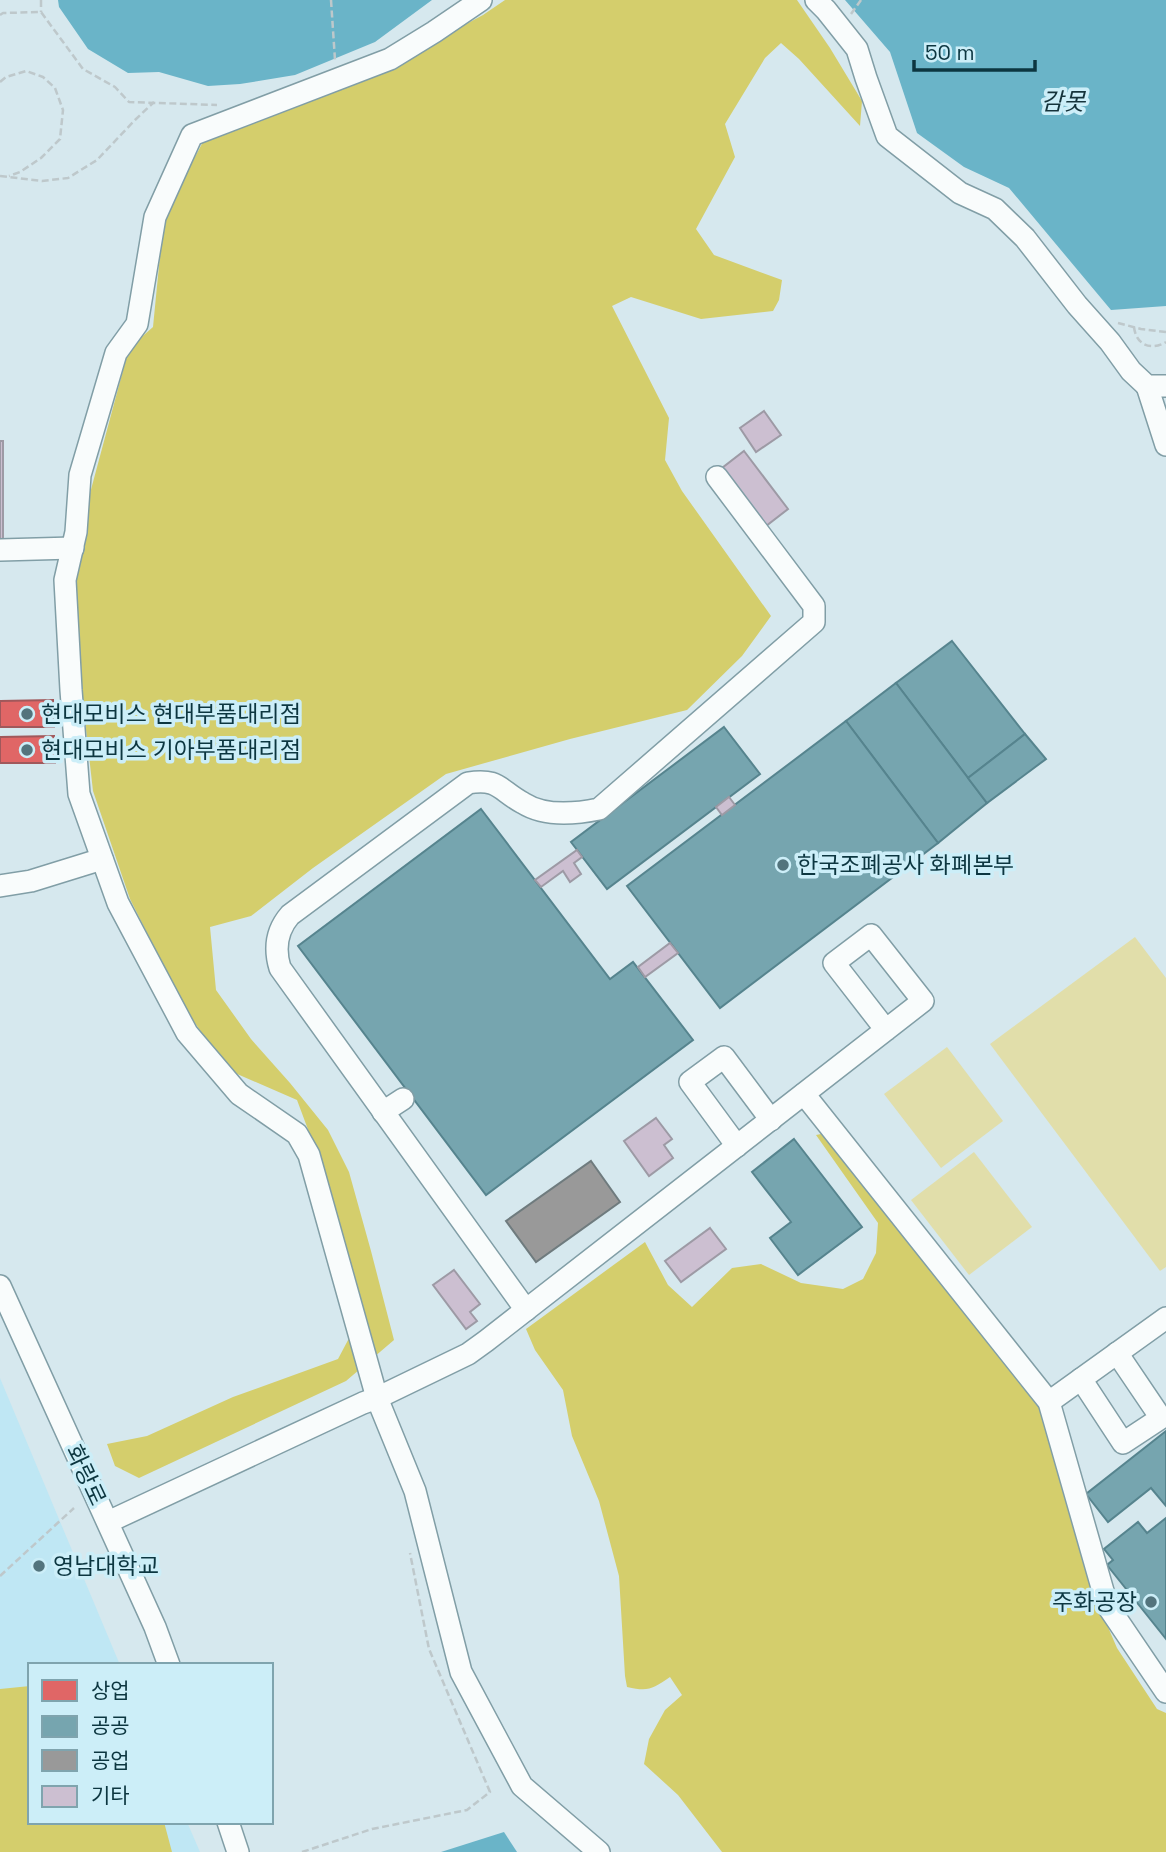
<svg xmlns="http://www.w3.org/2000/svg" width="1166" height="1852" font-family="'Space Grotesk','Noto Sans KR',sans-serif">
	<style>
		.built { fill: #bfe7f4 }
		.green { fill: #e1deaa }
		.forest { fill: #d4ce6c }
		.water { fill: #6ab4c8 }
		.shops { fill: #e06666; stroke: #a0585b; stroke-width: 2 }
		.public { fill: #76a5af; stroke: #56848e; stroke-width: 2 }
		.industry { fill: #999; stroke: #6f7b7e; stroke-width: 2 }
		.building { fill: #ccbfd1; stroke: #9d9aa5; stroke-width: 2 }
		.lines { fill: none; stroke-linecap: round; stroke-linejoin: round }
		.minor-casing { stroke: #819ea6; stroke-width: 24 }
		.path { stroke: #bec8cb; stroke-width: 2.5; stroke-dasharray: 7 3.5; stroke-linecap: butt }
		.minor { stroke: #f9fcfc; stroke-width: 21 }
		.poi-dot { fill: #53747d; stroke: #cceef8; stroke-width: 2.5 }
		.labels { text-anchor: middle; stroke-width: 7; stroke-linejoin: round; paint-order: stroke }
		.poi-label { font-size: 23px; fill: #0c3640; stroke: #cceef8; text-anchor: start }
		.street-label { font-size: 23px; fill: #0c3640; stroke: #cceef8 }
		.water-label { font-size: 24px; font-style: italic; fill: #15333b; stroke: #cceef8 }
	</style>
	<rect width="100%" height="100%" fill="#d6e8ee"/>
	<path class="built" d="M0,1378l120,287h-90v157h157l13,30h-200z"/>
	<g class="green">
		<path d="M1135,937l31,41v289l-6,4 -170,-227z"/>
		<path d="M947,1047l56,74 -62,47 -57,-74z"/>
		<path d="M974,1152l58,75 -63,48 -58,-75z"/>
	</g>
	<g class="forest">
		<path d="M505,0h292l33,48 32,53 -2,25 -61,-67 -18,-16 -16,15 -40,66 10,33 -39,72 18,26 68,25 -3,20 -6,11 -72,8 -70,-22 -19,9 57,112 -4,42 17,31 89,125 -29,40 -55,54 -117,29 -124,35 -133,94 -62,48 -41,11 6,63 35,49 39,44 38,47 21,42 22,79 23,89 -48,41 -207,97 -24,-12 -8,-22 40,-8 86,-39 105,-38 18,-34 -37,-166 -22,-59 -69,-30 -43,-61 -55,-110 -37,-108 -11,-97 -9,-111 16,-86 40,-149 24,-21 11,-112 40,-75 152,-57 127,-68z"/>
		<path d="M826,1133l217,280 49,177 25,58 40,61 9,4v139h-444l-44,-57 -34,-31 5,-25 16,-29 17,-15 -12,-18c-18,12 -21,15 -43,10l-2,-11 -6,-100 -20,-75 -27,-65 -9,-46 -28,-40 -9,-21 119,-87 23,43 24,22 40,-39 29,-4 40,19 42,6 20,-10 13,-26 2,-30 -62,-88z"/>
		<path d="M30,1686v136h134l8,30h-172v-163z"/>
	</g>
	<g class="water">
		<path d="M58,0h374l-57,42 -80,33 -55,9 -32,2 -49,-14 -31,1 -40,-24 -29,-42z"/>
		<path d="M845,0h321v306l-55,4 -102,-122 -45,-21 -47,-34 -27,-81z"/>
		<path d="M504,1832l13,20h-76z"/>
	</g>
	<g class="shops">
		<path d="M53,700l1,27h-54v-26z"/>
		<path d="M54,736l1,27h-55v-26z"/>
	</g>
	<g class="public">
		<path d="M952,641l73,93 -57,44 -72,-95z"/>
		<path d="M896,683l91,120 -49,40 -92,-122z"/>
		<path d="M846,721l92,122 -218,165 -93,-122z"/>
		<path d="M724,727l36,47 -153,115 -36,-47z"/>
		<path d="M1025,734l21,25 -59,44 -19,-25z"/>
		<path d="M481,809l129,170 23,-17 60,78 -207,155 -188,-249z"/>
		<path d="M794,1139l68,88 -64,48 -28,-37 21,-16 -39,-50z"/>
		<path d="M1166,1431v75l-15,-18 -43,34 -22,-28z"/>
		<path d="M1166,1518v121l-59,-74 6,-5 -9,-11 34,-27 9,11z"/>
	</g>
	<path class="industry" d="M591,1161l29,41 -84,60 -30,-41z"/>
	<g class="building">
		<path d="M764,411l17,24 -25,17 -16,-24z"/>
		<rect x="0" y="441" width="3" height="99"/>
		<path d="M744,451l44,58 -22,17 -44,-58z"/>
		<path d="M729,797l6,8 -13,10 -6,-8z"/>
		<path d="M577,850l5,7 -8,6 7,11 -11,8 -7,-11 -22,16 -6,-7z"/>
		<path d="M670,943l8,10 -33,24 -7,-10z"/>
		<path d="M656,1118l16,21 -8,6 9,13 -24,18 -25,-35z"/>
		<path d="M710,1228l16,21 -45,33 -16,-21z"/>
		<path d="M454,1270l26,34 -10,8 7,9 -11,8 -33,-44z"/>
	</g>
	<g class="lines">
		<g class="minor-casing">
			<g id="minor">
				<path d="M481,0l-47,32 -44,27 -198,76 -37,82 -18,107 -21,29 -36,122 -4,57 -11,48 6,110 8,104 39,109 69,130 52,61 58,40 12,21 68,243 38,93 46,181 61,114 77,66"/>
				<path d="M816,0l10,10 31,39 9,29 21,58 73,57 35,16 30,29 52,67 33,37 21,29 16,15h19"/>
				<path d="M1147,386l19,59"/>
				<path d="M0,550l73,-2"/>
				<path d="M0,886l31,-5 71,-22"/>
				<path d="M804,1094l245,308 58,203 59,87"/>
				<path d="M383,1112l20,-13"/>
				<path d="M737,1146l-47,-64 34,-25 47,63"/>
				<path d="M0,1286l155,341 14,38"/>
				<path d="M526,1310l-246,-342c-6,-20 -3,-38 10,-53l178,-132c31,-5 31,7 55,20 22,14 52,11 76,6l215,-187v-16l-97,-129"/>
				<path d="M1081,1379l42,64 38,-25 -44,-65"/>
				<path d="M1049,1402l117,-84"/>
				<path d="M108,1522l255,-119 14,-5 91,-44 18,-13 437,-340 -52,-66 -37,28 52,67"/>
				<path d="M228,1822l10,30"/>
			</g>
		</g>
		<g class="path">
			<path d="M41,0v12"/>
			<path d="M331,0l4,60"/>
			<path d="M851,14l10,-14"/>
			<path d="M0,15l3,-2 38,-1 42,57 32,18 14,15 88,3"/>
			<path d="M0,82l6,-5 20,-6 17,6 12,11 8,22 -3,29 -19,19 -21,14 -11,4"/>
			<path d="M0,176l42,5 26,-3 29,-18 38,-40 19,-18"/>
			<path d="M1118,323l23,6 25,3"/>
			<path d="M1134,327c2,18 17,24 32,15"/>
			<path d="M0,1576l74,-68"/>
			<path d="M302,1852l70,-23 95,-19 23,-18 -61,-143 -19,-96"/>
		</g>
		<use href="#minor" class="minor"/>
	</g>
	<g class="poi-dot">
		<circle cx="27" cy="714" r="7"/>
		<circle cx="27" cy="750" r="7"/>
		<circle cx="783" cy="865" r="7"/>
		<circle cx="39" cy="1566" r="7"/>
		<circle cx="1151" cy="1602" r="7"/>
	</g>
	<g class="labels">
		<g class="poi-label">
			<text x="41" y="722">현대모비스 현대부품대리점</text>
			<text x="41" y="758">현대모비스 기아부품대리점</text>
			<text x="797" y="873">한국조폐공사 화폐본부</text>
			<text x="53" y="1574">영남대학교</text>
			<text x="1137" y="1610" text-anchor="end">주화공장</text>
		</g>
		<g class="street-label">
			<text transform="translate(86 1475) rotate(65)" y="8">화랑로</text>
		</g>
		<g class="water-label">
			<text x="1063" y="110">감못</text>
		</g>
	</g>
	<rect x="28" y="1663" width="245" height="161" fill="#cceef8" stroke="#7fa4ae" stroke-width="2"/>
	<rect x="42" y="1680" width="35" height="21" fill="#e06666" stroke="#7fa4ae" stroke-width="2"/>
	<text x="91" y="1698" font-size="21" fill="#0c3640">상업</text>
	<rect x="42" y="1716" width="35" height="21" fill="#76a5af" stroke="#7fa4ae" stroke-width="2"/>
	<text x="91" y="1733" font-size="21" fill="#0c3640">공공</text>
	<rect x="42" y="1750" width="35" height="21" fill="#999999" stroke="#7fa4ae" stroke-width="2"/>
	<text x="91" y="1768" font-size="21" fill="#0c3640">공업</text>
	<rect x="42" y="1786" width="35" height="21" fill="#ccbfd1" stroke="#7fa4ae" stroke-width="2"/>
	<text x="91" y="1803" font-size="21" fill="#0c3640">기타</text>
	<path d="M914 60v10h121v-10" fill="none" stroke="#0c3640" stroke-width="3.5"/>
	<text x="925" y="60" font-size="21" fill="#0c3640" stroke="#cceef8" stroke-width="5" paint-order="stroke">50 m</text>
</svg>
